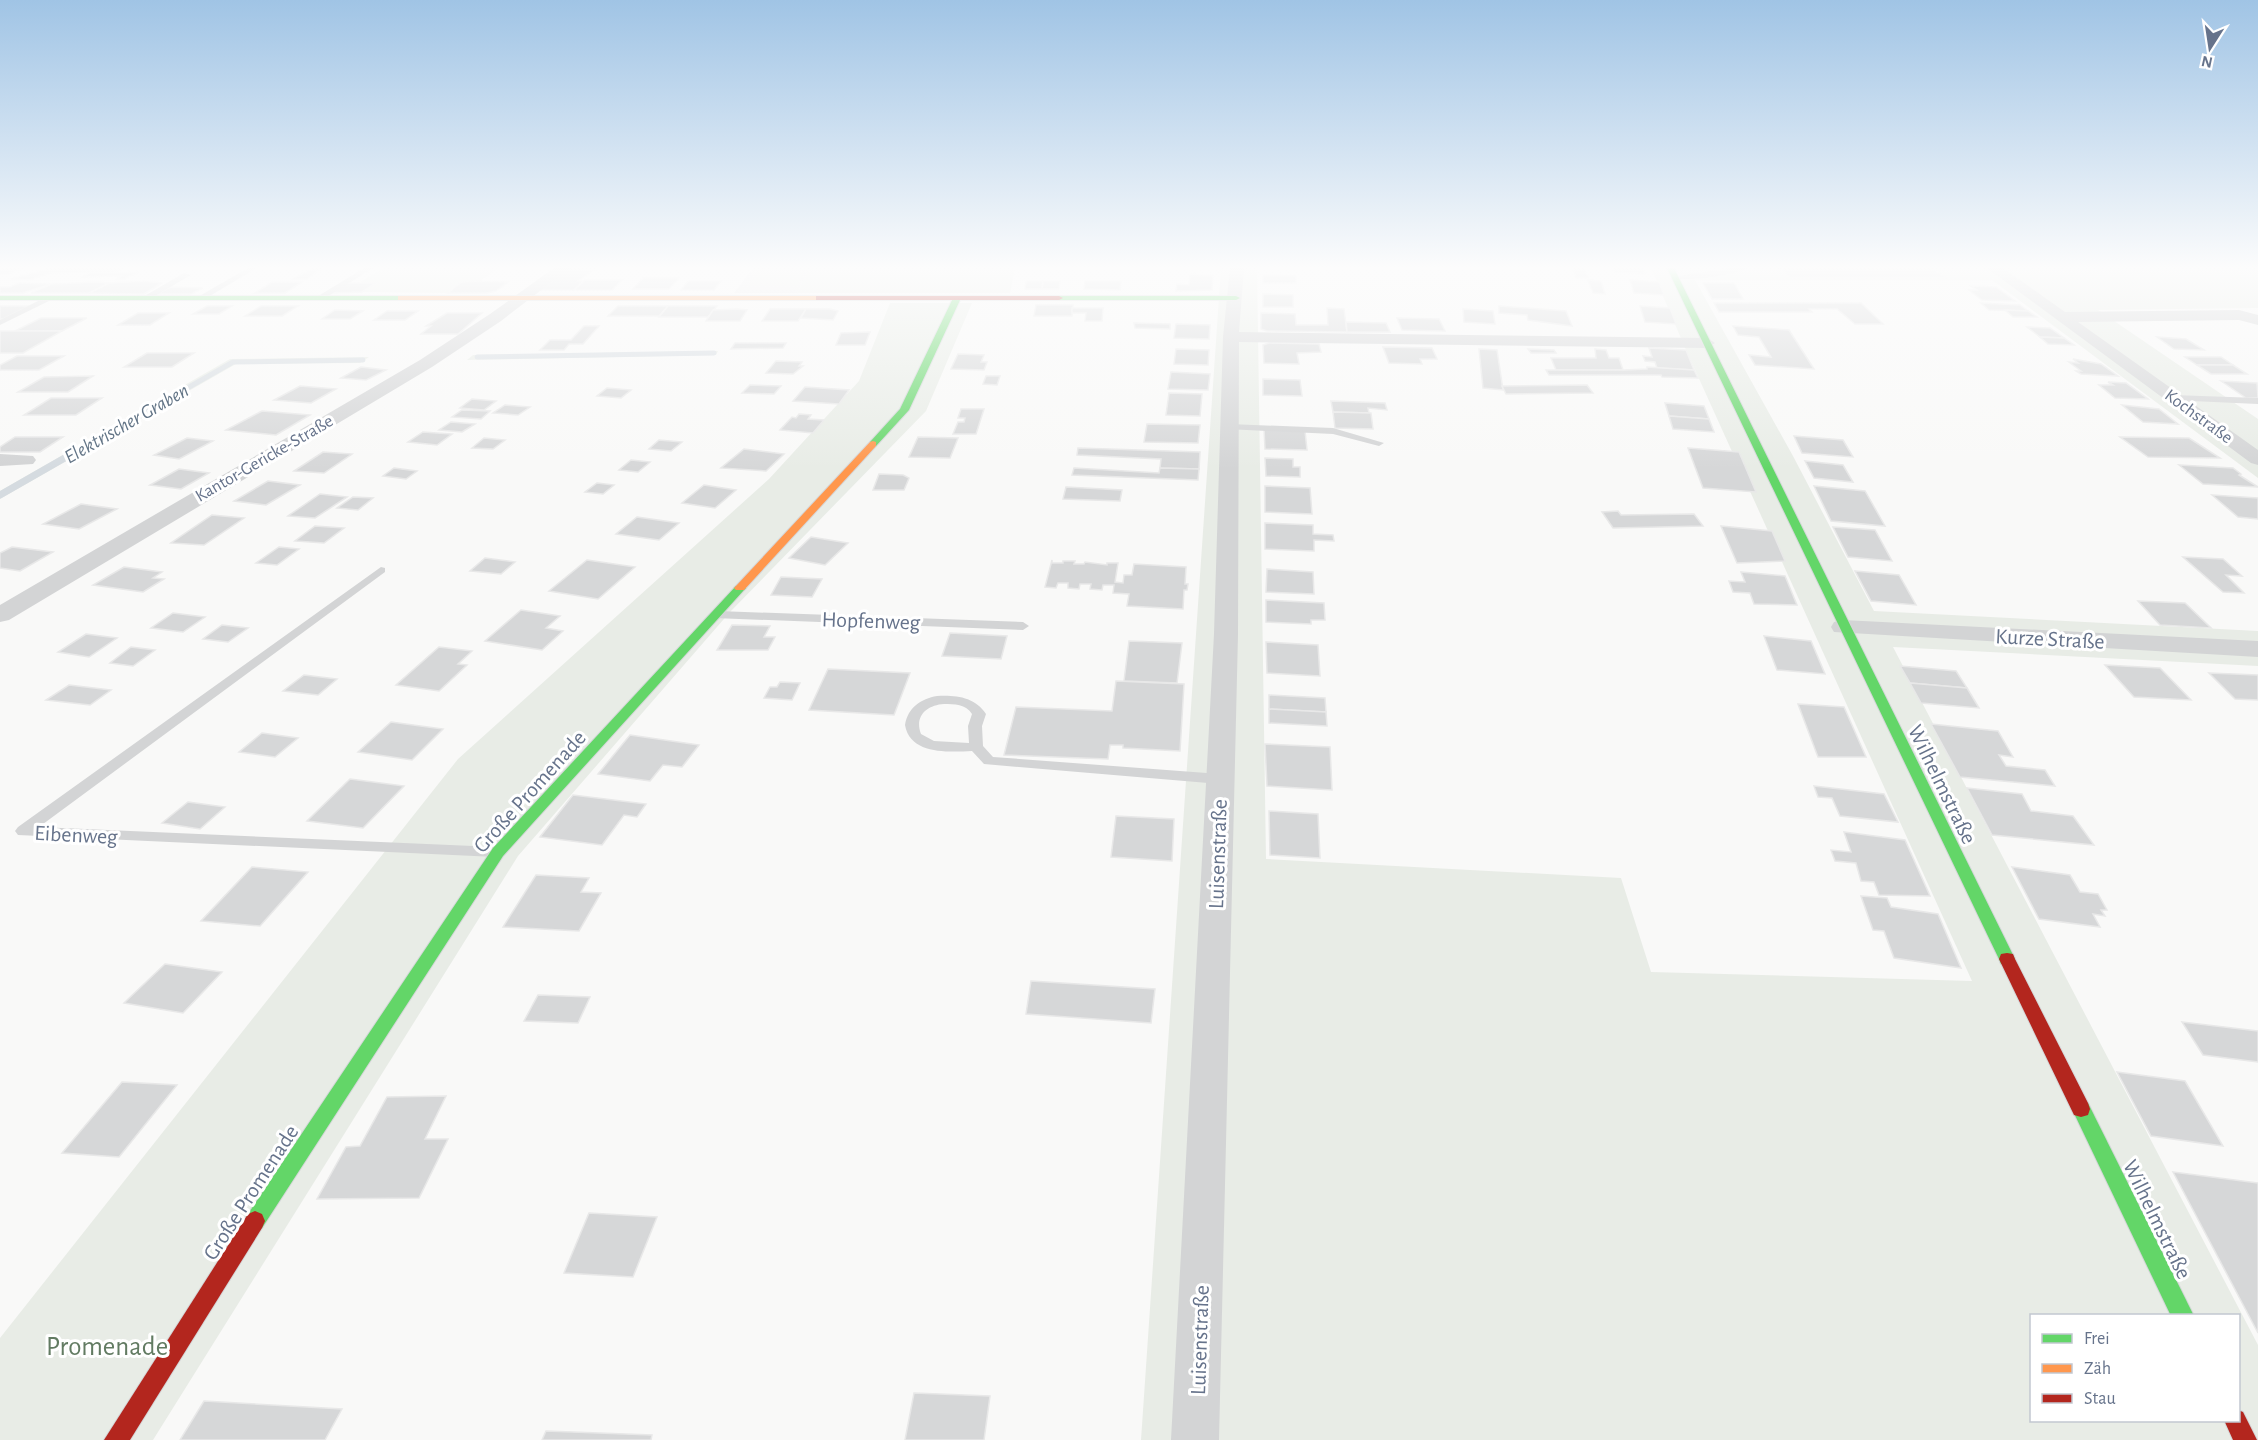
<svg xmlns="http://www.w3.org/2000/svg" width="2258" height="1440" font-family="'Alegreya Sans',sans-serif">
	<style>
		.built { fill: #e9e9ea }
		.green { fill: #e8ece6; fill-rule: evenodd }
		.lines { fill: none; stroke-linecap: round; stroke-linejoin: round }
		.stream-far1 { stroke: #d5dbe0; stroke-width: 5 }
		.stream { stroke: #d5dbe0; stroke-width: 7 }
		.building { fill: #d6d7d8; stroke: #e8e8e8; stroke-width: 1.5 }
		.fast-casing { stroke: #d5d7d9; stroke-width: 2 }
		.slow-casing { stroke: #d5d7d9; stroke-width: 2 }
		.jam-casing { stroke: #d5d7d9; stroke-width: 2 }
		.lane { fill: #d3d4d5; fill-rule: evenodd }
		.street { fill: #d3d4d5; fill-rule: evenodd }
		.fast { fill: #63d668; fill-rule: evenodd }
		.slow { fill: #ff974d; fill-rule: evenodd }
		.jam { fill: #b3261e; fill-rule: evenodd }
		.labels { text-anchor: middle; stroke-width: 6; stroke-linejoin: round; paint-order: stroke }
		.far-street-label { font-size: 18px; fill: #66738b; stroke: #fff }
		.far-water-label { font-size: 20px; font-style: italic; fill: #627486; stroke: #fff }
		.street-label { font-size: 22px; fill: #66738b; stroke: #fff }
		.near-park-label { font-size: 27px; fill: #627b62; stroke: #fff }
	</style>
	<rect width="100%" height="100%" fill="#f9f9f8"/>
	<path class="built" d="M753,268h57l-13,25h-63z"/>
	<g class="green">
		<path d="M384,268h116l-22,14h-17l-13,11 -86,-1 13,-9 -15,-1z"/>
		<path d="M760,268h47l-10,18h-49z"/>
		<path d="M810,268h205l-5,25h-213z"/>
		<path d="M1221,268h36l9,591 355,19 30,94 321,9 -286,-631 -35,-82h607v40l-160,2 160,109v59l-266,-198h-297l98,176 81,155 384,20v35l-365,-19 365,698v95h-1117zM2032,1316h206v104h-206z"/>
		<path d="M890,303h82l-46,108 -196,201 -212,244 -365,584h-153v-102l458,-579 311,-280 90,-98z"/>
		<path d="M718,351l-2,4 -249,5 6,-5z"/>
		<path d="M369,357l-9,6 -124,1 -236,135v-8l230,-132z"/>
	</g>
	<g class="lines">
		<g class="stream-far1">
			<path d="M477,357l237,-4"/>
			<path d="M156,406l77,-44 130,-2"/>
		</g>
		<path class="stream" d="M0,495l159,-91"/>
	</g>
	<g class="building">
		<path d="M0,268h25l-17,6h-8z"/>
		<path d="M48,268h77l-8,4 -66,1 -22,7 -18,-1z"/>
		<path d="M312,268h11l-16,11h-14z"/>
		<path d="M568,268l28,1 -18,12h5l-9,9h-34z"/>
		<path d="M1573,268h12l3,10h-12z"/>
		<path d="M1614,268h29l2,6 -30,-2z"/>
		<path d="M1779,268h152l16,10h-156z"/>
		<path d="M139,272l-15,7h-7l4,-3 -40,1 8,-4z"/>
		<path d="M1190,274l23,1 -1,15 -36,1 1,-7 12,1z"/>
		<path d="M1263,275l33,1v7h-33z"/>
		<path d="M643,278h36l-10,11h-36z"/>
		<path d="M585,280h37l-10,10h-38z"/>
		<path d="M1588,280l13,1 4,13 -12,-1z"/>
		<path d="M1630,280l29,2 5,13 -30,-2z"/>
		<path d="M144,281l18,2 -18,11 -55,-1 20,-10z"/>
		<path d="M688,281h33l-7,9h-33z"/>
		<path d="M1026,281h17l-1,8h-17z"/>
		<path d="M1043,281h17l-1,8h-17z"/>
		<path d="M1085,281h36l-1,9 -36,-1z"/>
		<path d="M97,282l12,1 -20,10h-58l20,-9z"/>
		<path d="M272,282h30l-17,11h-30z"/>
		<path d="M461,282l19,-1 28,1 -12,9 -9,2h-39z"/>
		<path d="M19,283l32,1 -28,9h-23v-6h10z"/>
		<path d="M346,283h30l-14,9 -30,1z"/>
		<path d="M1703,283h31l9,16h-31z"/>
		<path d="M1971,286l25,1 19,14 -33,-1 -13,-10h8z"/>
		<path d="M170,287l33,1 -12,6h-34z"/>
		<path d="M1263,294l30,1v12h-30z"/>
		<path d="M1714,303h147l22,21h-28l-18,-15h-28l3,3h-93z"/>
		<path d="M1981,303l39,2 8,6 -39,-1z"/>
		<path d="M1036,305h37l-1,11h-38z"/>
		<path d="M0,306h29l-26,13h-3z"/>
		<path d="M207,306h25l-13,8h-26z"/>
		<path d="M261,306h37l-16,10h-37z"/>
		<path d="M618,306h50l-9,10h-51z"/>
		<path d="M668,306h49l-9,11h-49z"/>
		<path d="M1499,306l67,5 6,15 -44,-6 -1,-5 -28,-2z"/>
		<path d="M1640,306l30,2 6,16 -31,-2z"/>
		<path d="M1072,308h31l-1,13h-17l1,-8h-14z"/>
		<path d="M1327,308l17,1 3,23 -80,-1 -6,-2v-16l34,1 1,11h32z"/>
		<path d="M737,309l10,1 -7,11h-34l7,-11z"/>
		<path d="M770,309h36l-8,12h-36z"/>
		<path d="M806,309h24l8,2 -5,9 -32,-2z"/>
		<path d="M1463,309l30,2 2,13 -31,-2z"/>
		<path d="M335,310l28,1 -13,8h-28z"/>
		<path d="M2005,310l23,1 9,6h-24z"/>
		<path d="M387,311h31l-13,9h-31z"/>
		<path d="M138,313h31l-19,12h-32z"/>
		<path d="M447,313h35l-24,21h-37l10,-8h-5z"/>
		<path d="M41,318h46l-25,13h-47z"/>
		<path d="M1397,318l42,1 6,12 -43,-1z"/>
		<path d="M1346,322l40,1 4,9h-43z"/>
		<path d="M1134,323l36,1v5l-35,-1z"/>
		<path d="M1176,324l34,1 -1,14 -35,-1z"/>
		<path d="M584,326h15l-16,18h-14l-5,6h-24l10,-10h21z"/>
		<path d="M1733,326l56,4 25,39 -59,-4 -6,-10 22,2 -12,-20 -21,-2z"/>
		<path d="M2027,327l23,1 14,10 -24,-1z"/>
		<path d="M0,331h62l-39,22h-23z"/>
		<path d="M870,332l-5,13h-29l5,-12z"/>
		<path d="M2040,337l24,1 10,7 -26,-1z"/>
		<path d="M2157,337l29,2 18,11 -30,-1z"/>
		<path d="M735,343h51l-3,5 -52,1z"/>
		<path d="M1269,343l50,1 2,8 -24,1 2,11 -35,-1 -1,-18z"/>
		<path d="M1383,347l49,1 5,11h-17l2,5 -33,-1z"/>
		<path d="M1649,348l37,2 8,20 -37,-2 -2,-6 -10,-1 -2,-5 9,1z"/>
		<path d="M1176,349l33,1 -1,15 -34,-1z"/>
		<path d="M1479,349l18,1 6,40 -20,-2z"/>
		<path d="M1528,349l26,1 2,3h-25z"/>
		<path d="M1595,349l11,1 3,8h10l4,12h-67l-5,-12h45z"/>
		<path d="M147,353h47l-22,14h-48z"/>
		<path d="M958,354l26,1 -3,7h6l-3,8 -33,-1z"/>
		<path d="M17,356h47l-25,14h-39v-5z"/>
		<path d="M2185,357h36l12,8h-36z"/>
		<path d="M2073,359l28,5 17,12 -37,-2 -5,-3h5l-12,-9 9,1z"/>
		<path d="M776,361l26,1 -3,4h4l-10,8 -27,-1z"/>
		<path d="M2197,365h36l14,9h-36z"/>
		<path d="M361,367l25,3 -20,10 -25,-2z"/>
		<path d="M1647,367l47,3 4,8 -36,-1 -1,-2h-112l-3,-5h77l24,-1z"/>
		<path d="M1171,372l39,2 -2,16 -40,-1z"/>
		<path d="M93,376l-25,16h-50l26,-15z"/>
		<path d="M986,376h14l-3,9 -14,-1z"/>
		<path d="M1263,379l37,1 2,16 -39,-1z"/>
		<path d="M2221,381l36,2 1,15h-12z"/>
		<path d="M2108,382l18,1 22,16 -33,-1 -16,-13h14z"/>
		<path d="M750,385l31,1 -7,8 -32,-1z"/>
		<path d="M1587,385l6,8 -87,1 -4,-8z"/>
		<path d="M300,386l36,3 -25,14 -37,-3z"/>
		<path d="M805,387l44,3 -10,14 -46,-3z"/>
		<path d="M607,388l24,2 -10,8 -24,-2z"/>
		<path d="M1169,393l33,1 -2,22 -34,-1z"/>
		<path d="M51,398h51l-26,17h-52z"/>
		<path d="M472,399l24,2 -12,9 -24,-2z"/>
		<path d="M1331,401l54,2 2,7 -19,-2 1,5 -36,-1z"/>
		<path d="M1665,403l39,3 5,13 -40,-3z"/>
		<path d="M505,405l25,2 -12,8 -25,-2z"/>
		<path d="M2122,405l37,4 19,15 -35,-2z"/>
		<path d="M961,409h23l-8,25h-23l5,-12h6l1,-4h-7z"/>
		<path d="M462,410l28,1 -9,8 -29,-2z"/>
		<path d="M262,411l48,4 -34,20 -50,-5z"/>
		<path d="M1333,412l38,1 2,16 -38,-1z"/>
		<path d="M799,414l12,1 -3,4 16,1 -11,13 -33,-3 12,-13 4,1z"/>
		<path d="M1669,416l40,3 5,13 -41,-3z"/>
		<path d="M451,422l24,2 -13,8 -23,-2z"/>
		<path d="M1147,424l53,1 -2,18 -54,-1z"/>
		<path d="M1264,429l41,2 2,19 -42,-1z"/>
		<path d="M423,432l29,2 -15,11 -29,-3z"/>
		<path d="M1794,436l49,4 10,17 -51,-4z"/>
		<path d="M15,437h48l-23,15h-40v-5z"/>
		<path d="M918,437l40,1 -8,20 -41,-1z"/>
		<path d="M2120,437l69,1 31,20 -72,-1z"/>
		<path d="M187,438l26,3 -34,18 -25,-4z"/>
		<path d="M484,438l21,2 -12,9 -21,-1z"/>
		<path d="M659,440l23,2 -11,9 -22,-2z"/>
		<path d="M1078,448l122,4 -1,17 -39,-1 1,-9 -84,-4z"/>
		<path d="M1688,448l51,4 17,40 -53,-4z"/>
		<path d="M744,449l40,5 -18,17 -45,-3z"/>
		<path d="M323,452l29,2 -28,19 -30,-2z"/>
		<path d="M1265,458l28,1v8h7v10l-34,-1z"/>
		<path d="M631,460l19,2 -12,10 -19,-2z"/>
		<path d="M1805,461l38,4 10,17 -39,-4z"/>
		<path d="M2179,465l54,3 8,6 -2,1 19,12 -55,-3z"/>
		<path d="M394,468l23,3 -11,8 -23,-3z"/>
		<path d="M1074,468l85,5 1,-5 39,1 -1,11 -126,-5z"/>
		<path d="M179,469l30,4 -28,16 -31,-4z"/>
		<path d="M879,474l24,1 6,3 -5,12h-31z"/>
		<path d="M268,481l32,4 -34,20 -32,-4z"/>
		<path d="M597,483l17,2 -11,9 -18,-2z"/>
		<path d="M704,485l32,5 -21,18 -33,-5z"/>
		<path d="M1265,486l45,2 2,26 -47,-2z"/>
		<path d="M1814,486l51,5 20,35 -54,-5z"/>
		<path d="M1066,487l56,3 -2,11 -57,-2z"/>
		<path d="M320,494l27,3 -32,21 -27,-2z"/>
		<path d="M2212,495l46,3v21l-20,-2z"/>
		<path d="M353,497l20,1 -15,12 -21,-2z"/>
		<path d="M81,504l36,5 -38,20 -36,-5z"/>
		<path d="M1618,511l3,4 73,-1 9,12 -90,2 -11,-16z"/>
		<path d="M212,515l32,3 -40,27 -33,-2z"/>
		<path d="M637,517l42,6 -20,17 -43,-6z"/>
		<path d="M1265,523l48,2v9l20,1 1,6 -20,-1v11l-49,-2z"/>
		<path d="M315,526l29,2 -20,15 -29,-2z"/>
		<path d="M1721,526l51,5 13,30 -48,2z"/>
		<path d="M1833,527l42,3 17,31 -44,-4z"/>
		<path d="M811,537l37,6 -23,22 -36,-7z"/>
		<path d="M12,547l41,5 -33,19 -20,-3v-15z"/>
		<path d="M279,547l20,2 -22,16 -21,-2z"/>
		<path d="M2183,557l40,2 19,17 -16,-1 18,18 -21,-1z"/>
		<path d="M485,558l30,4 -14,12 -31,-3z"/>
		<path d="M587,560l48,7 -37,32 -49,-8z"/>
		<path d="M1052,560v3h11v-2h12l-1,3h10l1,-2 22,3v-2h11l-3,19 8,1 1,-8h8l2,-11 52,3 -1,17h3l-1,6h-3l-1,19 -56,-3 2,-12 -16,-1 1,-8h-11l-1,5 -12,-1 1,-5h-11l-1,5 -11,-1v-5h-10l-2,5 -11,-1z"/>
		<path d="M124,567l38,5 -9,6 11,1 -21,13 -50,-7z"/>
		<path d="M1267,569l46,3 1,22 -48,-2z"/>
		<path d="M1855,571l44,4 17,30 -45,-4z"/>
		<path d="M1741,572l44,4 12,29 -43,-1 -4,-11 -17,-1 -4,-11 16,1z"/>
		<path d="M781,577l41,2 -10,18 -41,-2z"/>
		<path d="M1266,600l58,3 1,17h-14v4l-45,-2z"/>
		<path d="M2138,601l47,2 26,25 -51,-3z"/>
		<path d="M521,610l39,6 -14,12 17,3 -21,19 -57,-9z"/>
		<path d="M173,613l32,4 -22,15 -32,-4z"/>
		<path d="M222,625l26,3 -20,14 -25,-3z"/>
		<path d="M732,625l38,1 -6,11h11l-7,13h-51z"/>
		<path d="M950,633l57,3 -6,23 -59,-3z"/>
		<path d="M86,634l31,4 -28,19 -31,-5z"/>
		<path d="M1764,636l47,5 14,33 -48,-4z"/>
		<path d="M1129,641l53,2 -5,40 -53,-2z"/>
		<path d="M1266,642l52,3 2,31 -53,-3z"/>
		<path d="M131,647l24,3 -22,16 -23,-3z"/>
		<path d="M439,647l33,4 -14,13 9,1 -28,26 -43,-6z"/>
		<path d="M2105,665l55,3 31,32 -57,-3z"/>
		<path d="M1900,666l56,5 11,17 -57,-5z"/>
		<path d="M828,669l82,4 -16,42 -85,-5z"/>
		<path d="M2209,673l49,2v25l-23,-1z"/>
		<path d="M304,675l33,4 -19,16 -35,-4z"/>
		<path d="M1116,681l68,3 -4,67 -57,-3v-3h-13l-2,14 -104,-4 12,-48 96,4z"/>
		<path d="M780,682l20,1 -8,17 -28,-2 6,-11h7z"/>
		<path d="M1910,683l57,5 12,20 -58,-5z"/>
		<path d="M69,685l42,5 -21,15 -44,-5z"/>
		<path d="M1269,695l56,3 1,14 -57,-3z"/>
		<path d="M1798,704l46,3 22,50h-48z"/>
		<path d="M1269,709l57,3 1,14 -58,-3z"/>
		<path d="M391,722l52,7 -31,31 -54,-8z"/>
		<path d="M1931,724l67,7 15,26 -14,-2 7,11 39,4 10,16 -95,-9z"/>
		<path d="M262,733l36,5 -23,19 -36,-5z"/>
		<path d="M630,735l69,10 -17,22 -19,-2 -13,16 -52,-7z"/>
		<path d="M1265,744l65,3 2,43 -65,-4z"/>
		<path d="M350,779l54,7 -41,42 -56,-7z"/>
		<path d="M1814,786l70,8 14,28 -58,-6 -8,-18 -14,-1z"/>
		<path d="M1967,788l55,6 9,17 42,5 21,29 -102,-10z"/>
		<path d="M573,795l73,9 -9,13 -13,-2 -22,30 -62,-8z"/>
		<path d="M188,802l37,5 -25,22 -38,-6z"/>
		<path d="M1269,811l49,3 2,44 -50,-3z"/>
		<path d="M1116,816l58,3 -2,42 -61,-4z"/>
		<path d="M1844,832l61,8 25,56 -51,-1 -5,-13 -13,-1 -5,-18 -21,-2 -4,-11 20,2z"/>
		<path d="M252,867l56,5 -48,54 -59,-5z"/>
		<path d="M2012,867l58,8 10,17 18,2 9,16h-6l4,6 -12,-2 7,13 -61,-8z"/>
		<path d="M536,875l53,3 -8,14 20,1 -22,38 -76,-4z"/>
		<path d="M1861,896l26,2 4,9 47,7 23,54 -67,-10 -10,-27 -11,-1z"/>
		<path d="M165,964l57,8 -39,41 -59,-10z"/>
		<path d="M1031,981l124,8 -4,34 -125,-9z"/>
		<path d="M538,995l52,2 -12,26 -54,-2z"/>
		<path d="M2182,1022l76,9v31l-55,-7z"/>
		<path d="M2117,1072l68,9 38,65 -72,-10z"/>
		<path d="M122,1082l55,3 -58,72 -57,-4z"/>
		<path d="M446,1096l-21,43h23l-29,59 -102,1 29,-52 14,-1 27,-49z"/>
		<path d="M2173,1172l85,11v150z"/>
		<path d="M589,1213l68,4 -24,60 -69,-4z"/>
		<path d="M914,1393l76,3 -6,44h-79z"/>
		<path d="M204,1401l138,8 -17,31h-145z"/>
		<path d="M546,1431l106,4 -1,5h-109z"/>
	</g>
	<g class="lines">
		<g class="fast-casing">
			<g id="fast">
				<path d="M1667,268h7l341,691 -2,5 -6,1 -6,-1 -2,-5z"/>
				<path d="M0,296h401l4,2 -4,2h-401z"/>
				<path d="M954,296l7,2 -52,112 -33,36h-6v-4l30,-33z"/>
				<path d="M1056,296h180l4,2 -4,2h-180z"/>
				<path d="M740,585l6,3 -2,2 -241,266 -241,372 -7,3 -7,-3 -3,-7 3,-7 245,-366 243,-262z"/>
				<path d="M2081,1101l7,2 106,213h-23l-99,-207 2,-6z"/>
			</g>
		</g>
		<g class="slow-casing">
			<g id="slow">
				<path d="M401,296h418l4,2 -4,2h-421v-4z"/>
				<path d="M873,441l3,1v4l-132,144h-8l-2,-2 2,-2 134,-144z"/>
			</g>
		</g>
		<g class="jam-casing">
			<g id="jam">
				<path d="M816,296h243l4,2 -4,2h-243z"/>
				<path d="M2007,953l6,1 2,5 73,144 2,6 -2,6 -7,2 -7,-2 -75,-156 2,-5z"/>
				<path d="M255,1211l7,3 3,7 -3,7 -132,212h-26l144,-226z"/>
				<path d="M2238,1410l5,2 14,28h-24l-9,-20h14z"/>
			</g>
		</g>
		<g class="lane">
			<path d="M248,268h9l-54,32 -7,-2z"/>
			<path d="M364,268h9l-51,32 -7,-2z"/>
			<path d="M1733,268h15c-12,7 -65,15 -77,9z"/>
			<path d="M184,273l7,2 -43,25 -7,-2z"/>
			<path d="M48,296l7,2 -55,27v-5z"/>
			<path d="M2173,395l85,3v6l-88,-4 -1,-2z"/>
			<path d="M1229,424l104,4 51,15 -5,3 -46,-12 -107,-5 -2,-2z"/>
			<path d="M381,567l4,1v4l-346,255 457,20 5,1 3,4 -3,4 -5,1 -478,-22 -3,-4 3,-4z"/>
			<path d="M718,611l305,11 6,4 -6,4 -309,-12 -2,-3z"/>
			<path d="M937,696c19,-1 38,1 49,18l-4,12 1,20 10,11 227,17 7,5 -7,5 -236,-20 -12,-13c-23,1 -62,4 -67,-26 3,-18 16,-26 32,-29zM944,704c10,0 22,0 28,10l-4,12 1,17 -35,-2 -13,-7c-7,-18 6,-29 23,-30z"/>
		</g>
		<g class="street">
			<path d="M554,268h16l-69,53 -69,46 -423,253 -9,2v-17l420,-245 70,-46z"/>
			<path d="M1230,268h14l-5,64 468,6 8,5 -8,5 -468,-6 -1,292 -19,806h-48l43,-806 9,-297z"/>
			<path d="M1987,268h16l62,44 174,-2 19,5v10l-19,-5 -161,2 180,128v15l-7,-2z"/>
			<path d="M0,454l33,2 3,4 -3,4 -33,2z"/>
			<path d="M1843,620l415,21v16l-424,-25 -3,-5 3,-5z"/>
		</g>
		<use href="#fast" class="fast"/>
		<use href="#slow" class="slow"/>
		<use href="#jam" class="jam"/>
	</g>
	<linearGradient id="sky" x2="0" y2="1"><stop stop-color="#a0c4e5"/><stop offset="0.57" stop-color="#fcfcfc"/><stop offset="1" stop-color="#fcfcfc" stop-opacity="0"/></linearGradient>
	<rect width="2258" height="469" fill="url(#sky)"/>
	<g class="labels">
		<g class="far-street-label">
			<text transform="translate(2199 416) rotate(36)" y="6">Kochstraße</text>
			<text transform="translate(264 458) rotate(-30)" y="6">Kantor-Gericke-Straße</text>
		</g>
		<g class="far-water-label">
			<text transform="translate(126 423) rotate(-30)" y="7">Elektrischer Graben</text>
		</g>
		<g class="street-label">
			<text transform="translate(871 620) rotate(2)" y="8">Hopfenweg</text>
			<text transform="translate(2050 638) rotate(3)" y="8">Kurze Straße</text>
			<text transform="translate(1943 784) rotate(64)" y="8">Wilhelmstraße</text>
			<text transform="translate(529 791) rotate(-48)" y="8">Große Promenade</text>
			<text transform="translate(76 834) rotate(3)" y="8">Eibenweg</text>
			<text transform="translate(1217 854) rotate(-88)" y="8">Luisenstraße</text>
			<text transform="translate(250 1192) rotate(-57)" y="8">Große Promenade</text>
			<text transform="translate(2158 1219) rotate(64)" y="8">Wilhelmstraße</text>
			<text transform="translate(1199 1340) rotate(-88)" y="8">Luisenstraße</text>
		</g>
		<g class="near-park-label">
			<text x="107" y="1355">Promenade</text>
		</g>
	</g>
	<rect x="2030" y="1314" width="210" height="108" fill="#ffffff" stroke="#c2c7d1" stroke-width="1.5"/>
	<rect x="2042" y="1334" width="30" height="9" fill="#63d668" stroke="#c2c7d1" stroke-width="1.5"/>
	<text x="2084" y="1344" font-size="18" fill="#66738b">Frei</text>
	<rect x="2042" y="1364" width="30" height="9" fill="#ff974d" stroke="#c2c7d1" stroke-width="1.5"/>
	<text x="2084" y="1374" font-size="18" fill="#66738b">Zäh</text>
	<rect x="2042" y="1394" width="30" height="9" fill="#b3261e" stroke="#c2c7d1" stroke-width="1.5"/>
	<text x="2084" y="1404" font-size="18" fill="#66738b">Stau</text>
	<g transform="translate(2210 48) rotate(192)" stroke="#ffffff" stroke-width="4.5" paint-order="stroke">
	<path d="M0-4.5L10 22L0 15L-10 22Z" fill="#66738b"/>
	<text y="-9" font-size="16" font-weight="bold" text-anchor="middle" fill="#66738b">N</text>
	</g>
</svg>
